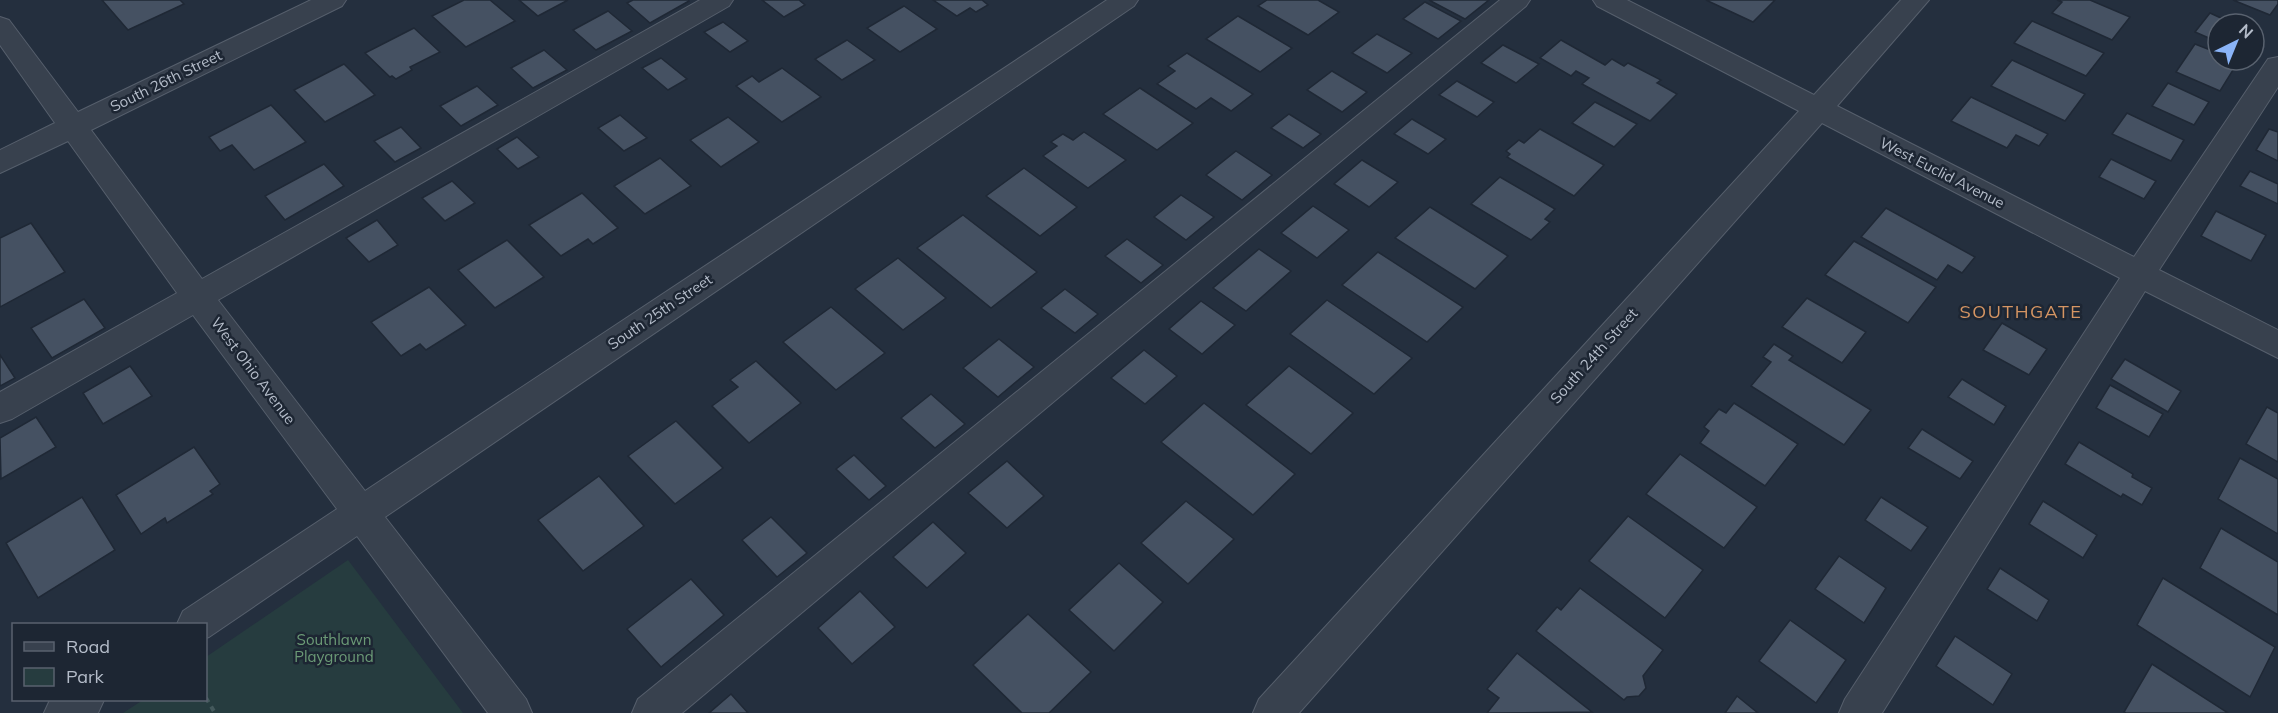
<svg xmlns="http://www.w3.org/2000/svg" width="2278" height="713" font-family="Mulish,sans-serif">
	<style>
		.green { fill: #263c3f }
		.building { fill: #455162; stroke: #1f2835; stroke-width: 1.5 }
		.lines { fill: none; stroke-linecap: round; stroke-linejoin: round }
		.minor-casing { stroke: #565f6c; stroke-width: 2 }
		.path { stroke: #44595c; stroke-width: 4; stroke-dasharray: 5 5; stroke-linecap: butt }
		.minor { fill: #38414e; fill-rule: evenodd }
		.labels { text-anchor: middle; stroke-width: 5; stroke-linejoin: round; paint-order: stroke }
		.street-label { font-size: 15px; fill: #b4bcc9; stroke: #1d2633 }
		.park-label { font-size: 15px; fill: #6b9a76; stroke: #1d2633 }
		.quarter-label { font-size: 18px; letter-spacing: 1.5px; fill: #d59563; stroke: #1d2633 }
	</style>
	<rect width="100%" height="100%" fill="#242f3e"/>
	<path class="green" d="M348,560l115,153h-340l20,-13h63v-43z"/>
	<g class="building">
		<path d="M102,0h78l4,4 -56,26z"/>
		<path d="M464,0h26l25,21 -49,26 -34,-31z"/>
		<path d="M519,0h49l-30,16z"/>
		<path d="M633,0h55l1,1 -39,22 -23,-20z"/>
		<path d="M762,0h37l6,5 -21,12z"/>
		<path d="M933,0h49l6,5 -12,7 -6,-4 -13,8z"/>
		<path d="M1267,0h51l21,12 -31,23 -50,-29z"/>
		<path d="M1429,0h60l-24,19z"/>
		<path d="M1706,0h69l-22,22z"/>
		<path d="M2057,0h33l40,17 -18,23 -60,-27 10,-11z"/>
		<path d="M2233,0h45v4l-8,11z"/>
		<path d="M1425,2l36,19 -23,18 -35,-20z"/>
		<path d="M904,6l33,23 -37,23 -33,-24z"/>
		<path d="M608,11l24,20 -36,19 -23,-20z"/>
		<path d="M2210,13l24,11h-16v18l-23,-10z"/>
		<path d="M1238,16l54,32 -32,24 -54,-33z"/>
		<path d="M2032,21l72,32 -18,23 -72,-33z"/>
		<path d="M723,22l25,19 -18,11 -26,-20z"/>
		<path d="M414,28l26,24 -30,15 2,3 -16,9 -4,-3 -2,1 -25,-24z"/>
		<path d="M1377,34l35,19 -25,20 -35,-20z"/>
		<path d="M847,40l28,20 -33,20 -27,-21z"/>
		<path d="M1561,40l44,25 7,-6 12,7 4,-3 33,17 -4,3 20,11 -27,27 -68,-37 7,-6 -13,-7 -5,5 -31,-18z"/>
		<path d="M2195,44l23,9v7l20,2 -18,29 -44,-19z"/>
		<path d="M1503,45l36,19 -23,19 -35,-20z"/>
		<path d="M544,50l23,20 -34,18 -22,-20z"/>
		<path d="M1187,53l66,41 -22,17 -20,-13 -15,11 -39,-25 18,-13 -7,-5z"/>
		<path d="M661,58l26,21 -19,11 -26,-22z"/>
		<path d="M2012,60l73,34 -20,27 -74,-35z"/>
		<path d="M344,64l31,31 -50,27 -31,-32z"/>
		<path d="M782,68l39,29 -39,25 -46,-36 16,-10 7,6z"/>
		<path d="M1332,71l35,21 -25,20 -35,-22z"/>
		<path d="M1457,81l37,21 -17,15 -38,-22z"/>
		<path d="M2168,83l41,19 -15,23 -42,-19z"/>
		<path d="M477,86l21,19 -37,21 -21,-20z"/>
		<path d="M1140,88l53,35 -36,27 -54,-36z"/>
		<path d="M1971,97l77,37 -9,12 -23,-11 -9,13 -56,-27z"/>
		<path d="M1595,102l42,22 -23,23 -42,-24z"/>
		<path d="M271,105l35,37 -52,28 -22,-25 -12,6 -11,-14z"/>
		<path d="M2127,113l57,27 -13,21 -59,-27z"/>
		<path d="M1289,114l32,20 -18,14 -32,-20z"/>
		<path d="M620,115l27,23 -23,13 -26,-23z"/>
		<path d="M728,117l31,25 -38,25 -31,-27z"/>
		<path d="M1412,119l34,20 -18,15 -34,-20z"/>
		<path d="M401,127l20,21 -26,14 -21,-21z"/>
		<path d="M1540,129l64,36 -30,31 -67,-39 3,-3 -4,-3 13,-11 5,3z"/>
		<path d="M2269,129l9,3v29l-22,-11z"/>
		<path d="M1084,132l42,28 -38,28 -45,-32 14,-10 -6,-4 12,-8 10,6z"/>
		<path d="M517,137l22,20 -21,12 -21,-20z"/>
		<path d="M1236,151l36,24 -30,25 -36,-25z"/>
		<path d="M660,158l31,28 -46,28 -31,-28z"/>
		<path d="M2111,159l45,22 -12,18 -45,-22z"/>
		<path d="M1362,160l36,22 -29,25 -35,-23z"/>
		<path d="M324,164l20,22 -59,34 -20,-24z"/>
		<path d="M1024,168l53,39 -37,29 -54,-40z"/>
		<path d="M2250,171l28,13v20l-38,-18z"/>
		<path d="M1500,177l55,32 -10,10 5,3 -19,18 -60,-36z"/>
		<path d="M452,181l23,22 -30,18 -23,-23z"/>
		<path d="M582,193l36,35 -25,16 -5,-5 -27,17 -32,-31z"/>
		<path d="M1181,195l33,22 -28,23 -32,-23z"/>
		<path d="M1313,206l36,24 -32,28 -36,-25z"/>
		<path d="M1430,207l78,49 -33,33 -80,-51z"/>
		<path d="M1886,208l89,49 -13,16 -14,-8 -11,15 -76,-43z"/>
		<path d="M2216,211l50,24 -15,26 -50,-25z"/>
		<path d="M963,215l74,57 -46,36 -74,-60z"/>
		<path d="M377,220l21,25 -29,17 -23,-24z"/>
		<path d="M31,223l34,49 -65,35v-69z"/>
		<path d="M1127,239l36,26 -22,18 -36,-27z"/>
		<path d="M507,240l37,37 -49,31 -37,-38z"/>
		<path d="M1854,241l82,46 -28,36 -83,-48z"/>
		<path d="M1259,249l32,22 -45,40 -33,-23z"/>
		<path d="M1378,252l85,55 -36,35 -85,-57z"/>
		<path d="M898,258l48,40 -43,32 -48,-41z"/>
		<path d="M429,287l37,38 -40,25 -6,-6 -19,12 -30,-34z"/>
		<path d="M1065,289l33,25 -23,19 -34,-25z"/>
		<path d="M1807,298l59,34 -24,31 -60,-36z"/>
		<path d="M84,299l21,29 -53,30 -21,-30z"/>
		<path d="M1327,300l85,58 -38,36 -84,-60z"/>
		<path d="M1201,301l34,24 -33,29 -33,-25z"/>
		<path d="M831,307l54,46 -49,37 -53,-48z"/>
		<path d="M2002,323l45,26 -18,26 -46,-25z"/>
		<path d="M999,339l35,28 -36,30 -35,-29z"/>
		<path d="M1774,344l19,12 -4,4 82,50 -27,35 -93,-59 20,-24 -8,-5z"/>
		<path d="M1144,350l33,26 -32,28 -34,-26z"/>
		<path d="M0,355l15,23 -15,8z"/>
		<path d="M2125,359l56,32 -13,21 -57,-33z"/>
		<path d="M756,361l45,42 -52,40 -37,-37 26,-19 -8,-7z"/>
		<path d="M130,366l22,30 -49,28 -20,-31z"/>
		<path d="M1289,366l64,47 -42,41 -65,-49z"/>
		<path d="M1962,379l44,27 -12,19 -46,-28z"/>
		<path d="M2110,385l53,29 -14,23 -53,-29z"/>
		<path d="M931,394l34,30 -30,24 -34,-30z"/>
		<path d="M1204,403l91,71 -42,41 -92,-73z"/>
		<path d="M1734,403l64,41 -33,42 -65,-43 9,-12 -5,-4 15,-18 7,4z"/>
		<path d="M2267,407l11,6v49l-32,-18z"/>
		<path d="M36,417l20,30 -55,32 -1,-41z"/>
		<path d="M676,421l47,47 -48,36 -47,-48z"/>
		<path d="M1922,429l51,32 -13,18 -52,-31z"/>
		<path d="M2079,442l54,32 -1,3 20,11 -10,17 -19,-11 -2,3 -56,-33z"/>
		<path d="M194,447l26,37 -10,7 3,3 -46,29 -2,-5 -24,16 -25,-39z"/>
		<path d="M1680,454l77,53 -33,41 -78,-54z"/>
		<path d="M854,455l32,31 -17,14 -33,-31z"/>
		<path d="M2240,458l38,21v55l-60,-35z"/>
		<path d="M1007,461l37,35 -37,32 -39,-35z"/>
		<path d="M599,476l45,50 -61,45 -45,-51z"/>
		<path d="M82,497l33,53 -77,48 -32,-55z"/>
		<path d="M1881,497l47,30 -17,24 -46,-31z"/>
		<path d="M1186,501l48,38 -46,45 -47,-41z"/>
		<path d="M2043,501l54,34 -14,23 -54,-34z"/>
		<path d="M1628,516l75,54 -38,48 -76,-57z"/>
		<path d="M771,517l36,36 -30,24 -35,-37z"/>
		<path d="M933,522l33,31 -39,35 -34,-31z"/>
		<path d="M2221,528l57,34v53l-78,-47z"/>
		<path d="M1839,556l47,32 -22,35 -49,-34z"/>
		<path d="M1119,563l44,39 -49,49 -45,-41z"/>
		<path d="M2000,568l49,32 -12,21 -50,-32z"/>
		<path d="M2163,578l112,69 -25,50 -113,-72z"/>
		<path d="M691,579l33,36 -63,52 -34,-38z"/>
		<path d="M1580,588l83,62 -20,26 3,12 -7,8 -12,1 -3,3 -88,-69 21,-24 4,3z"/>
		<path d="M860,591l35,36 -43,37 -34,-36z"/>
		<path d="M1028,614l63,58 -42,41h-27l-49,-48z"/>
		<path d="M1790,620l56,40 -30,43 -57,-42z"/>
		<path d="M1955,636l57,38 -19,31 -57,-39z"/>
		<path d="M1517,653l75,59 -105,1 12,-15 -12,-9z"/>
		<path d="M2152,664l76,49h-102l-2,-1z"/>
		<path d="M731,694l17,19h-39z"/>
		<path d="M1737,696l21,17h-33z"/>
	</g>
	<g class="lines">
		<g class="minor-casing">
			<g id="minor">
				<path d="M311,0h35l-4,6 -251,124 111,149 498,-279h33l-4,6 -511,294 147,191 742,-491h31l-4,6 -749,511 141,182 6,14h-44l-131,-177 -148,101 -3,1v-14h-29l6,-13 154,-102 -144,-194 -181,104 -12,4v-31l177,-99 -109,-152 -68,32v-23l55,-27 -55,-78v-28l9,3 69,92z"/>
				<path d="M1500,0h30l-4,6 -844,707h-50l6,-14z"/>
				<path d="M1593,0h34l187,95 87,-95h28l-92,106 297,151 134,-198 10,-2v30l-119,183 119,60v28l-133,-67 -263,422h-43l6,-14 275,-421 -298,-155 -523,590h-46l6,-14 540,-588 -202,-105z"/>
				<path d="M50,700h54l-6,13h-54z"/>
			</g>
		</g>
		<path class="path" d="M206,698l9,15"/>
		<use href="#minor" class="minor"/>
	</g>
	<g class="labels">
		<g class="street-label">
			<text transform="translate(166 81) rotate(-26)" y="5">South 26th Street</text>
			<text transform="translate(1942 173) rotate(27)" y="5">West Euclid Avenue</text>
			<text transform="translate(660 312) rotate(-34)" y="5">South 25th Street</text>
			<text transform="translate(1594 356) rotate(-48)" y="5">South 24th Street</text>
			<text transform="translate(253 371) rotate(53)" y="5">West Ohio Avenue</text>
		</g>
		<g class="park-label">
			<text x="334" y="645">Southlawn<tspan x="334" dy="17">Playground</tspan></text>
		</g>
		<g class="quarter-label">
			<text x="2021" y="318">SOUTHGATE</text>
		</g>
	</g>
	<rect x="12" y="623" width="195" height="78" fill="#1d2633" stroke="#59626f" stroke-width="1.5"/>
	<rect x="24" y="642" width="30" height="9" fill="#38414e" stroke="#59626f" stroke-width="1.5"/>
	<text x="66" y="653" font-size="18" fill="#b4bcc9">Road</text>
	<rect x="24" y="668" width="30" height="18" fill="#263c3f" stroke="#59626f" stroke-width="1.5"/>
	<text x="66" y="683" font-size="18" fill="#b4bcc9">Park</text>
	<g transform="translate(2236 42) rotate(43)"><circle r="28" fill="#1d2633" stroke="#59626f" stroke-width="1.5"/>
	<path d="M0-4.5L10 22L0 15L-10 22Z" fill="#8ab4f8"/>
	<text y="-9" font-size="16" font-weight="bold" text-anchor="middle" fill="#b4bcc9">N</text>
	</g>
</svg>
